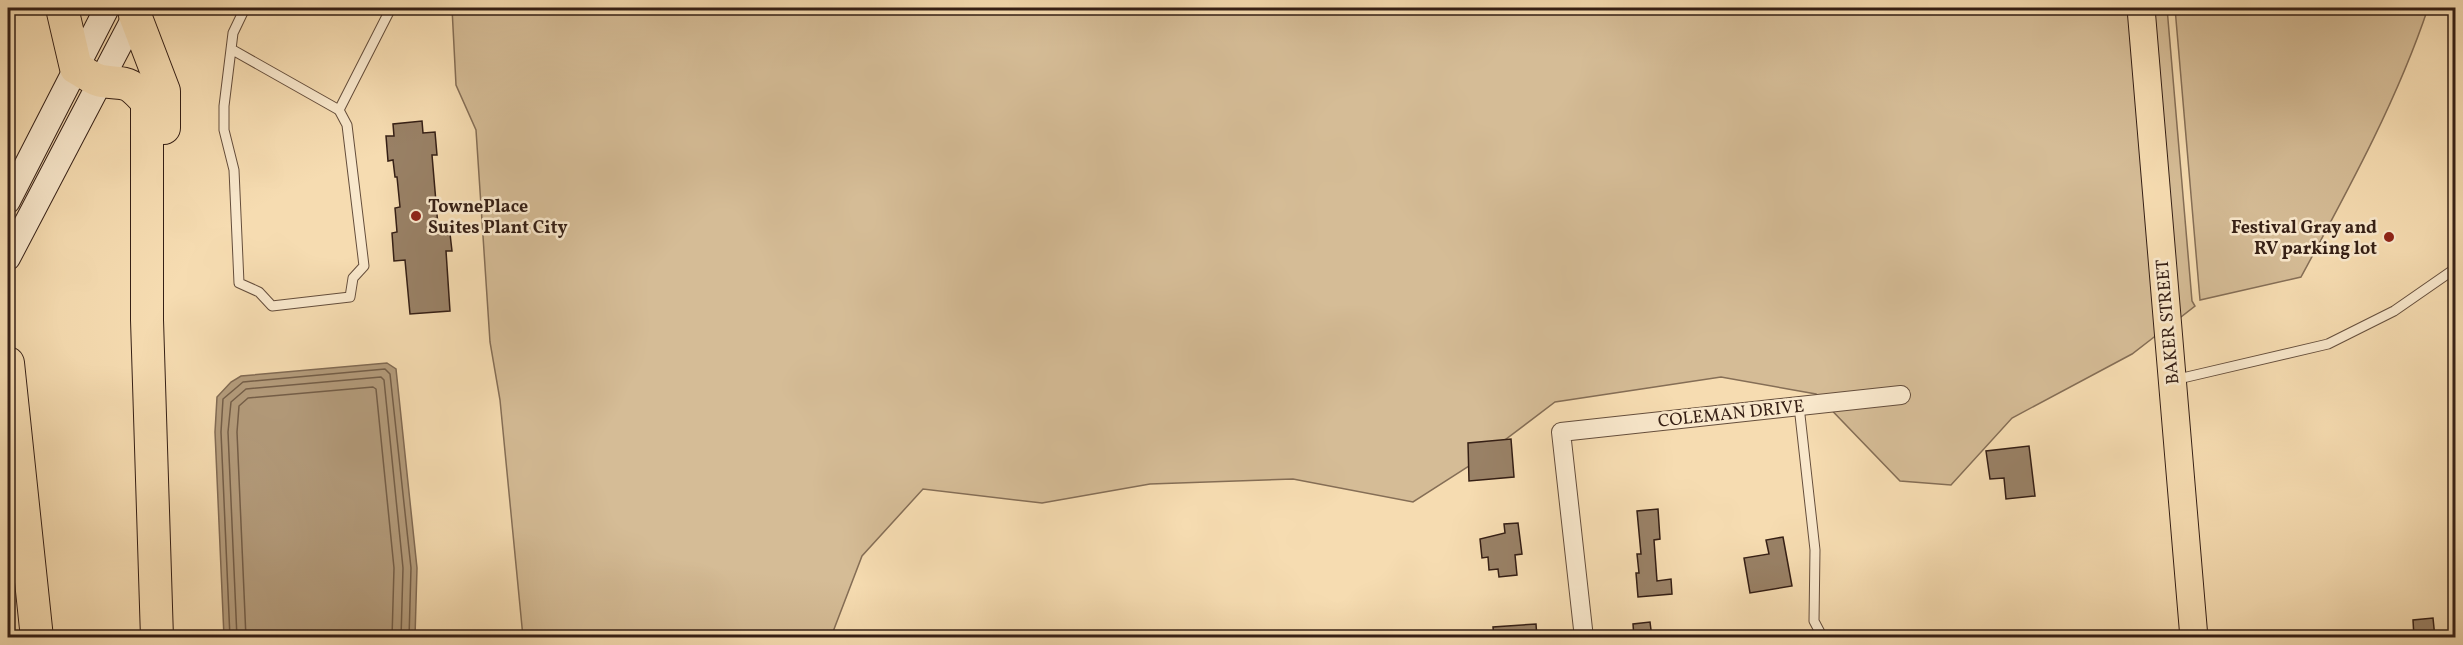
<svg xmlns="http://www.w3.org/2000/svg" width="2463" height="645" font-family="Vollkorn,serif">
	<style>
		.green { fill: #d5bc96; stroke: #856e56; stroke-width: 1.5 }
		.water { fill: #b49c7c; stroke: #816a53; stroke-width: 1.5 }
		.lines { fill: none; stroke-linecap: round; stroke-linejoin: round }
		.shore { stroke: #745e48; stroke-width: 1.5 }
		.building { fill: #998166; stroke: #351f15; stroke-width: 1.5 }
		.lane-casing { stroke: #654e3c; stroke-width: 11 }
		.street-casing { stroke: #654e3c; stroke-width: 20 }
		.secondary-casing { stroke: #351f15; stroke-width: 26 }
		.primary-casing { stroke: #351f15; stroke-width: 29 }
		.highway-casing { stroke: #351f15; stroke-width: 34 }
		.lane { stroke: #f9e8cc; stroke-width: 9 }
		.street { stroke: #f9e8cc; stroke-width: 18 }
		.secondary { stroke: #f9e8cc; stroke-width: 24 }
		.primary { stroke: #f6dcb1; stroke-width: 27 }
		.highway { stroke: #f6dcb1; stroke-width: 32 }
		.poi-dot { fill: #8f2418; stroke: #f9e8cc; stroke-width: 2 }
		.labels { text-anchor: middle; stroke-width: 5; stroke-linejoin: round; paint-order: stroke }
		.poi-label { font-size: 18px; font-weight: bold; fill: #351f15; stroke: #f9e8cc; text-anchor: start }
		.street-label { font-size: 18px; fill: #351f15; stroke: #f9e8cc }
	</style>
	<rect width="100%" height="100%" fill="#f6dcb1"/>
	<filter id="stains"><feTurbulence type="fractalNoise" baseFrequency=".00333" numOctaves="4"/><feColorMatrix values="0 0 0 0 .2 0 0 0 0 .09 0 0 0 0 .02 0 0 0 .5 -.17"/></filter>
	<radialGradient id="worn" r=".72"><stop offset=".6" stop-color="#630" stop-opacity="0"/><stop offset="1" stop-color="#630" stop-opacity=".3"/></radialGradient>
	<g class="green">
		<path d="M452,8h1678l28,326 -26,20 -120,64 -61,67 -51,-4 -84,-87 -95,-17 -166,25 -78,59 -64,41 -120,-23 -143,5 -108,19 -119,-14 -61,67 -31,81h-308l-23,-237 -10,-58 -14,-212 -20,-45z"/>
		<path d="M2151,8h16l25,293 3,5 -18,14z"/>
		<path d="M2175,8h253c-31,93 -80,182 -127,269l-101,23z"/>
	</g>
	<path class="water" d="M387,363l9,6 21,199 -2,69h-191l-9,-205 2,-35 14,-15 10,-6z"/>
	<g class="lines">
		<g class="shore">
			<path d="M230,638l-9,-206 2,-33 20,-17 142,-13 5,5 21,194 -2,70"/>
			<path d="M237,638l-9,-206 3,-30 15,-13 135,-12 3,3 19,188 -2,70"/>
			<path d="M246,638l-9,-206 2,-26 9,-8 125,-11 3,2 18,179 -2,70"/>
		</g>
	</g>
	<g class="building">
		<path d="M422,121l1,12 12,-1 2,23h-5l6,71 11,-1 3,26h-6l4,60 -40,3 -5,-54 -11,1 -2,-28 5,-1 -2,-24 5,-1 -3,-30h-2l-2,-17 -5,1 -2,-25h8l-1,-12z"/>
		<path d="M1511,439l3,38 -45,4 -1,-38z"/>
		<path d="M2029,446l6,50 -29,3 -2,-21 -14,1 -4,-28z"/>
		<path d="M1658,509l2,30 -6,1 3,41 14,-2 1,15 -34,3 -2,-24h3l-2,-19h4l-4,-43z"/>
		<path d="M1518,523l4,31 -7,1 2,20 -18,2 -1,-8 -9,1 -1,-13 -6,1 -2,-19 25,-6 -1,-9z"/>
		<path d="M1783,537l9,49 -42,7 -6,-35 25,-4 -3,-14z"/>
		<path d="M2433,618l2,20h-21l-1,-18z"/>
		<path d="M1650,622l2,16h-18l-1,-14z"/>
		<path d="M1536,624l1,14h-43l-1,-11z"/>
	</g>
	<g class="lines">
		<g class="lane-casing">
			<g id="lane">
				<path d="M231,49l108,61 8,15 17,141 -11,12 -3,19 -78,9 -13,-14 -20,-9 -5,-113 -10,-40v-24l9,-73 12,-25"/>
				<path d="M339,110l52,-102"/>
				<path d="M2454,128h2"/>
				<path d="M2174,380l154,-36 66,-33 62,-43"/>
				<path d="M1799,406l16,144 -1,71 9,17"/>
			</g>
		</g>
		<g class="street-casing">
			<path id="street" d="M1584,638l-23,-206 340,-37"/>
		</g>
		<g class="secondary-casing">
			<g id="secondary">
				<path d="M8,201l99,-193"/>
				<path d="M8,258l131,-250"/>
			</g>
		</g>
		<g class="primary-casing">
			<path id="primary" d="M2141,8l53,630"/>
		</g>
		<g class="highway-casing">
			<g id="highway">
				<path d="M62,8l14,60c8,4 17,12 26,13 27,4 24,-2 45,21v218l10,318"/>
				<path d="M135,15l29,76v37"/>
				<path d="M8,363l29,275"/>
			</g>
		</g>
		<use href="#lane" class="lane"/>
		<use href="#street" class="street"/>
		<use href="#secondary" class="secondary"/>
		<use href="#primary" class="primary"/>
		<use href="#highway" class="highway"/>
	</g>
	<g class="poi-dot">
		<circle cx="416" cy="216" r="6"/>
		<circle cx="2389" cy="237" r="6"/>
	</g>
	<g class="labels">
		<g class="poi-label">
			<text x="428" y="212">TownePlace<tspan x="428" dy="21">Suites Plant City</tspan></text>
			<text x="2377" y="233" text-anchor="end">Festival Gray and<tspan x="2377" dy="21">RV parking lot</tspan></text>
		</g>
		<g class="street-label">
			<text transform="translate(2167 322) rotate(-95)" y="6">BAKER STREET</text>
			<text transform="translate(1731 413) rotate(-6)" y="6">COLEMAN DRIVE</text>
		</g>
	</g>
	<rect width="2463" height="645" fill="none" stroke="#f6dcb1" stroke-width="30"/>
	<rect x="9" y="9" width="2445" height="627" fill="none" stroke="#351f15" stroke-width="3"/>
	<rect x="15" y="15" width="2433" height="615" fill="none" stroke="#351f15" stroke-width="1.5"/>
	<rect width="100%" height="100%" filter="url(#stains)"/>
	<rect width="100%" height="100%" fill="url(#worn)"/>
</svg>
